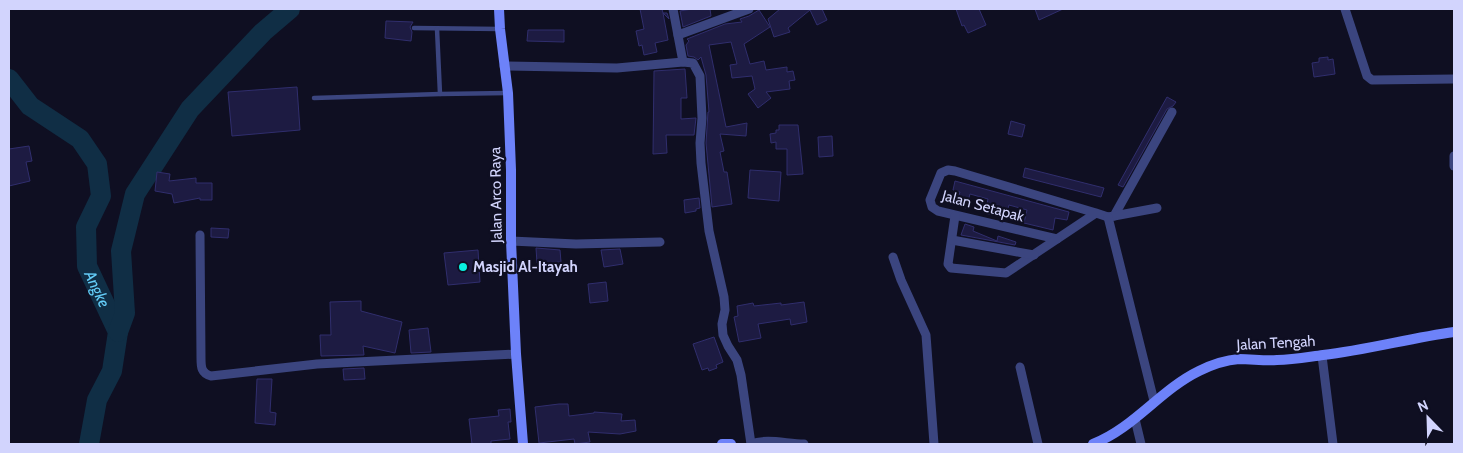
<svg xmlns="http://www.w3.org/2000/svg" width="1463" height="453" font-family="Cabin,sans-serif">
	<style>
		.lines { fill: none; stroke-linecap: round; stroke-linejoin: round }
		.river { stroke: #102e45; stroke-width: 20 }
		.building { fill: #1d1b42; stroke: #302e6d }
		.service { stroke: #3b457f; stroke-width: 4.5 }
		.minor { stroke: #3b457f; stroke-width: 9 }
		.secondary { stroke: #6d82f9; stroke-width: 10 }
		.poi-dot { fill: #09f1e0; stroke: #0f0f22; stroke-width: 2 }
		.labels { text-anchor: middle; stroke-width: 4.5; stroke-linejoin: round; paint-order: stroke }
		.street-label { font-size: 15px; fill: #d2d4fd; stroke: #0f0f22 }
		.poi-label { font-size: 15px; font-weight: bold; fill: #d2d4fd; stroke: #0f0f22; text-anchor: start }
		.water-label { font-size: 16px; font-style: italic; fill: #64cef9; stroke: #0f0f22 }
	</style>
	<rect width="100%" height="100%" fill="#0f0f22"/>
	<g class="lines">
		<g class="river">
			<path id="s1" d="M9,79l21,27 50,33 17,25 4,32 -15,31 1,39 31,66 -6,39 -15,29 -8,44"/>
			<path d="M118,332l7,-19 -4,-62 14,-57 55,-85 73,-77 27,-23"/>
		</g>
	</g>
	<g class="building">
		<path d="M640,9h22l1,4h4l2,6 -6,-6 5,27 -13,3 2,9 -13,3 -2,-10 -3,1 -3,-15 8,-2z"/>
		<path d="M692,9h18l1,7 -28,11 -3,-16z"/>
		<path d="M780,9h42l5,11 -10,5 -7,-15 -22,18 2,4 -16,5 -6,-18z"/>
		<path d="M956,9h23l7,16 -18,8 -4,-8 -2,1z"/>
		<path d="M1035,9h28l-24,11z"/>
		<path d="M759,10l11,17 -26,17 6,20 14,-3 2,9 21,-3v5l6,-1 2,9 -6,1 1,8 -24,3 5,6 -13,10 -10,-14 7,-5 -3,-13 -20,2 -2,-13 7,-1 -6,-22 -22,3 17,82 21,-4 -1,13 -26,-2 4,17 -4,1 4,20h3l5,32 -20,3 -6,-64 2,-31h1l-3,-37 -5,-18 -3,3 -4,-3 -6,-1 -2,-11 3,-4 -2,-2 38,-15 17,-2 -2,-3 9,-3z"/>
		<path d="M386,21l27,1 -3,5 2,5 -1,9 -26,-3z"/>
		<path d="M528,30h36v12l-37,-1z"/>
		<path d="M1328,57v3l5,-1 2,15 -21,3 -2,-14 7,-1v-4z"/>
		<path d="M685,69l2,29h-6v21l15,-1 -2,17h-28l1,18 -14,1 1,-83z"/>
		<path d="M297,87l3,43 -68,6 -4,-44z"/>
		<path d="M1167,97l9,5 -3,4 -6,3 -44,78 -5,-2z"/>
		<path d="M1011,121l14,4 -3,12 -14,-3z"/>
		<path d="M779,125h19l5,49 -16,1v-26h-11v-7l-5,1 -1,-9 6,-1v-3h3z"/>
		<path d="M832,136l1,20 -14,1 -1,-20z"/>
		<path d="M29,146l3,15 -6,1 4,19 -21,5v-37z"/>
		<path d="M1025,168l79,20 -3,9 -78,-20z"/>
		<path d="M750,170l31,2 -2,29 -31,-3z"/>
		<path d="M157,172l13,2 -1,7 27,-3v5h16v17h-12v-2l-26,5 -2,-9 -17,-3z"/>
		<path d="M955,181l114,31 -2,8 -12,-2 -2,12 -29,-7 3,-13 -18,-5 -4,13 -20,-5 3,-14 -18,-5 -4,14 -10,-3 4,-13 -7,-2z"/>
		<path d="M699,198l1,10 -4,1v2l-11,2 -1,-13z"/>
		<path d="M965,224l9,3 -1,4 24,10 1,-5 18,6 -1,3 -54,-10z"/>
		<path d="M211,228l18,1 -1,9 -17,-1z"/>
		<path d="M536,248l24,2 1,12 -24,1z"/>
		<path d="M620,249l3,15 -19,3 -3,-17z"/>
		<path d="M478,250l2,32 -32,3 -4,-32z"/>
		<path d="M606,282l2,19 -18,2 -2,-19z"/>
		<path d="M361,301v10l41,11 -7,31 -32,-7 1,9 -43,1 -1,-21h11l-1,-33z"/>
		<path d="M804,302l3,20 -16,3 -1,-6 -32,5 3,14 -22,4 -5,-25 4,-1 -1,-10 16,-3 1,3 27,-3v2z"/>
		<path d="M428,328l3,24 -20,1 -2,-23z"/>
		<path d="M714,337l9,25 -7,3 1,3 -8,3 -1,-3 -6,2 -9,-26z"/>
		<path d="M364,368l1,11 -21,1 -1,-11z"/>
		<path d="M257,379h15l-2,33 6,1 -1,12 -20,-2z"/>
		<path d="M559,404h9l1,12 25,-3v-1l28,2 -1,7 14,-1 1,11 -16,3 -32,-2 2,10 -15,2 -1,-5 -35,4 -4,-36z"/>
		<path d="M510,409l1,13h-3l2,17 -19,2v3h-19l-3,-25 30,-3 -1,-6z"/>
	</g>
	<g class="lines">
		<g class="service">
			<path d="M414,28l86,1"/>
			<path d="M437,29l3,65"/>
			<path d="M314,98l126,-4 68,-1"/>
		</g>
		<g class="minor">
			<path d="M1345,9l22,67 5,4 82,-1"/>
			<path d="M678,35l71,-26"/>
			<path d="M683,62l10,1 7,13 2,42 -2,25 1,20 8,68 15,66 1,13 -3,14 1,11 5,11 9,14 4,15 10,69"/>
			<path d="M504,66l113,2 66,-6 -10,-53"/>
			<path d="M1454,156v10"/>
			<path d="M1096,213l-39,26 -119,-28 -6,-4 -2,-7 11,-27 7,-3 7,1 141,42 12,4 6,-1 58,-104"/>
			<path d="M955,216l-7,48 3,4 55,5 51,-34"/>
			<path d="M1114,216l43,-8"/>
			<path d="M1108,217l46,184"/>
			<path d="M200,235l1,123c0,9 0,15 10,18l106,-12 199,-10"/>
			<path d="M952,240l82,15"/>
			<path d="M511,241l65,3 84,-2"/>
			<path d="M893,257l8,23 25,55 8,109"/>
			<path d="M1322,356l11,88"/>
			<path d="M1020,367l18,77"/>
			<path d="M1135,419l6,25"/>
			<path d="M751,444c16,-6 36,0 53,0"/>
		</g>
		<g class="secondary">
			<path d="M499,9l1,20 8,64 3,77v71l5,113 7,90"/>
			<path d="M722,444h9"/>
			<path d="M1093,444c41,-16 67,-54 106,-73 12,-6 28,-11 40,-12 13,0 26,2 38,1 16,0 31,-3 46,-5 44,-5 87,-17 131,-23"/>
		</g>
	</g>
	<circle class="poi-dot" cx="463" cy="267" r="5"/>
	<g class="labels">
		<g class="street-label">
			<text transform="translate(496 195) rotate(-91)" y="5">Jalan Arco Raya</text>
			<text transform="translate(983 206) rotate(15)" y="5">Jalan Setapak</text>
			<text transform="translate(1276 343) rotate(-3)" y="5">Jalan Tengah</text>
		</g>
		<g class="poi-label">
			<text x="473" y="272">Masjid Al-Itayah</text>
		</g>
		<g class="water-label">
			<text dy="6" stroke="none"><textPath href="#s1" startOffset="255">Angke</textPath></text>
		</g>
	</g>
	<rect width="1463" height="453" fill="none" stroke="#d2d4fd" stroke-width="20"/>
	<g transform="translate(1428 418) rotate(337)" stroke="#0f0f22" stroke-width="4" paint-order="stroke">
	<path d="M0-4L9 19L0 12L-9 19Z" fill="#d2d4fd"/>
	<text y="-8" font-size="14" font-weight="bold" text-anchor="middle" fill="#d2d4fd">N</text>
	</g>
</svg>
